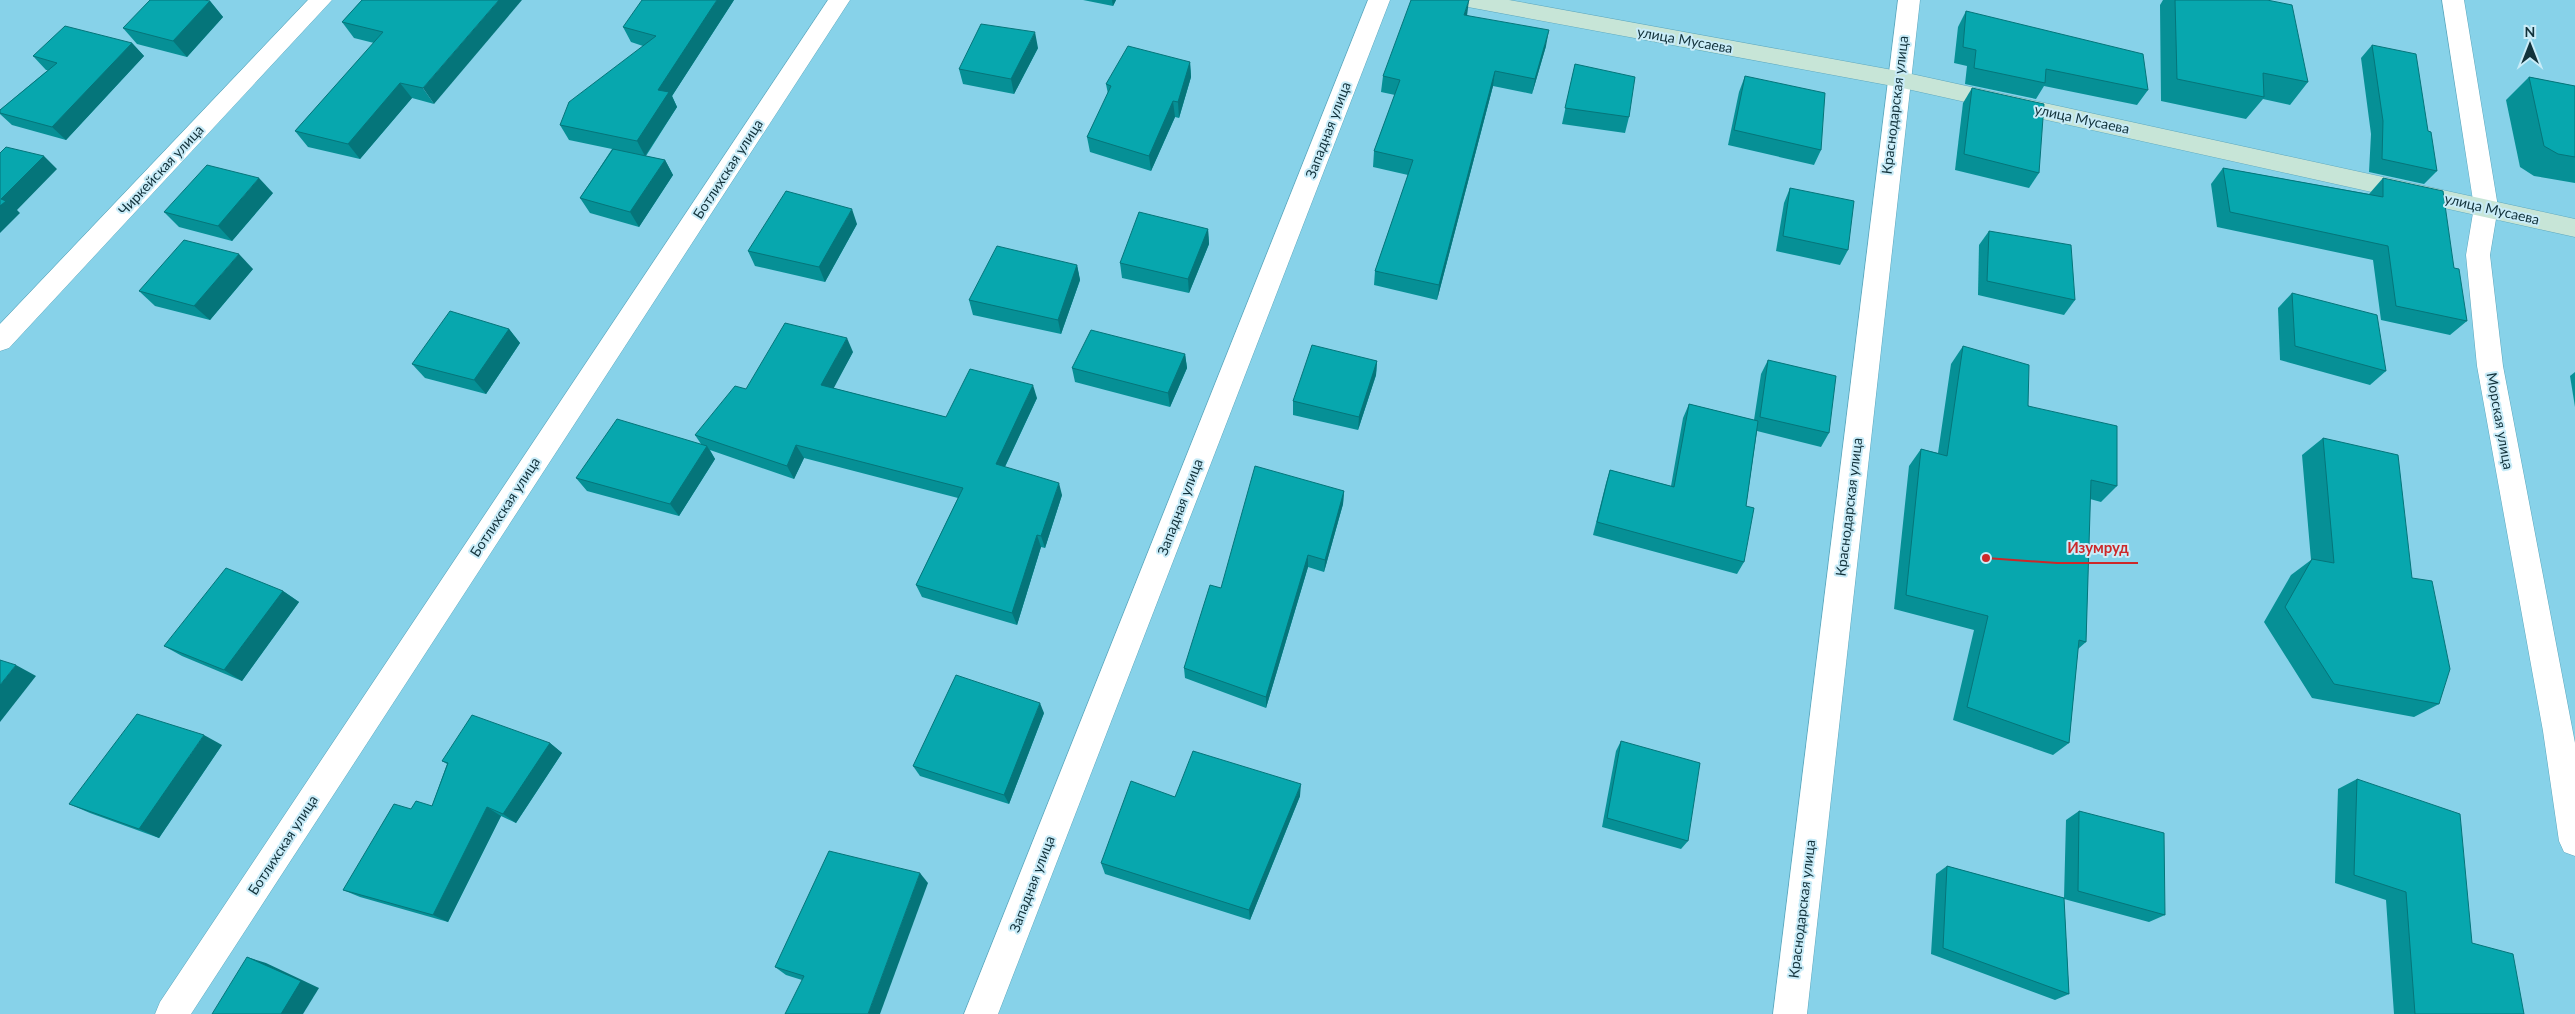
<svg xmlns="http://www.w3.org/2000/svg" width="2575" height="1014" font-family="Lato,sans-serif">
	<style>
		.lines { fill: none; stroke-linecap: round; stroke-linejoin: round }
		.street-casing { stroke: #5da7bd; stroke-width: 1 }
		.secondary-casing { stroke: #5da7bd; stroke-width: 1 }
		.street { fill: #fff; fill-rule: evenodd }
		.secondary { fill: #c7e5d7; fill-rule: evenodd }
		.wall { fill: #069096 }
		.shaded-wall { fill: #05757a }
		.building { fill: #07a7ae; stroke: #05757a }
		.labels { text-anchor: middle; stroke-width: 4; stroke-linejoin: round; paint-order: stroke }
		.street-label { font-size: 14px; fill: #12323b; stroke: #c9ecf8 }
		.leader { fill: none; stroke: #cc2829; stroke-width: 2 }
		.callout-dot { fill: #cc2829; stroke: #c9ecf8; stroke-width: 2 }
		.callout-label { font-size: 15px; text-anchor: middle; font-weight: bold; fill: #cc2829; stroke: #c9ecf8; stroke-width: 4; stroke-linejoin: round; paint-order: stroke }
	</style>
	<rect width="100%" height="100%" fill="#87d2e9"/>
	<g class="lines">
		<g class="street-casing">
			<g id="street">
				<path d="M308,0h24l-323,348 -9,3v-27z"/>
				<path d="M828,0h22l-659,1014h-36l5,-12z"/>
				<path d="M1368,0h22l-392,1014h-34z"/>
				<path d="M1898,0h22l-113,1014h-34z"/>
				<path d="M2442,0h22l34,207 -8,48 13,111 72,377v113l-11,-4 -5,-11 -16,-110 -66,-365 -11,-111 8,-48z"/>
			</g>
		</g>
		<g class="secondary-casing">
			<path id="secondary" d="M1457,0h52l389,71 677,148v18l-677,-150 -430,-80 -8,-2z"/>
		</g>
		<use href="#street" class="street"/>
		<use href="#secondary" class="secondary"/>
	</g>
	<g class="wall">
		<path d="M362,0l72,104 -22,-6 -52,61 -52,-12 -13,-16 79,-88 -20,-5 -12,-16z"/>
		<path d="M734,0l-62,96 5,11 -31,49 19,4 8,15 -34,52 -49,-14 -10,-15 32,-49 -43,-9 -9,-15 83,-79 -12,-4 -8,-15z"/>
		<path d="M1083,0h33l-3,6z"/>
		<path d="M2163,0h104l41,82 -18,23 -27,-6 -17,20 -85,-18 -1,-96z"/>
		<path d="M210,1l13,16 -36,40 -50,-13 -14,-16z"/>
		<path d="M1966,11l182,79 -11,15 -93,-19 -8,13 -71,-15 2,-18 -13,-3 4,-36z"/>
		<path d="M1467,15l79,31 -14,48 -39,-8 -56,214 -63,-15 1,-14 33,-96 -35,-8 1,-16 21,-56 -14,-3 2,-16z"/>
		<path d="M132,43l12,13 -78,84 -54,-15 -12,-11v-4l48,-40h-2l-13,-14z"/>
		<path d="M2372,45l56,86 9,40 -13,13 -55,-12 2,-38 -10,-76z"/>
		<path d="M1038,48l-24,46 -51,-10 -4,-15z"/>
		<path d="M1190,62l1,15 -12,41 -4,-1 -24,54 -61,-19 -3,-15 21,-43 -2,-10z"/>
		<path d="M1575,64l54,53 -4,16 -63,-9z"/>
		<path d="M1745,76l76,74 -7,15 -86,-20 11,-53z"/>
		<path d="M2529,77l46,9v97l-41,-7 -14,-9 -14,-67z"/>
		<path d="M1972,88l67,85 -10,15 -74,-18 8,-67z"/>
		<path d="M2223,168l146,26 14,-16 71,90 13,53 -17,14 -69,-15 -8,-60 -156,-33 -6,-43z"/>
		<path d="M1790,188l58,62 -8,15 -64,-14 8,-48z"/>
		<path d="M273,193l-41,48 -53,-14 -15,-15z"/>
		<path d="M857,224l-32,58 -70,-16 -7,-15z"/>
		<path d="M1208,229l1,15 -20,49 -67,-15 -2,-15z"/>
		<path d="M1989,231l86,69 -11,15 -86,-20 1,-50z"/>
		<path d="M1077,265l3,15 -19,54 -88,-19 -4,-15z"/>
		<path d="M253,269l-43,51 -55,-14 -16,-15z"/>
		<path d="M2292,293l94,78 -16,14 -90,-25 -2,-52z"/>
		<path d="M509,329l11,14 -34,51 -61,-16 -13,-14z"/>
		<path d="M1963,346l154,140 -16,16 -11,-3 -4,143 -8,7 -9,94 -16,12 -100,-35 21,-90 -80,-21 15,-143 12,-17 17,4 13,-89z"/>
		<path d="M853,352l-20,36 113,29 91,-19 -32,69 57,28 -17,53 -4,-1 -24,78 -95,-28 -6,-12 42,-87 -154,-40 -10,21 -84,-29 5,9 -36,57 -92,-25 -11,-13 125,-34 -6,-9 51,-46z"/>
		<path d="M1185,354l2,14 -17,39 -95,-25 -3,-14z"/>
		<path d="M1768,360l61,73 -8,14 -64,-16 -11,75 -2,56 -7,12 -144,-39 13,-52 4,-13 61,16 12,-68 6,-14 65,16 7,-46z"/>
		<path d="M1377,361l-1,14 -18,55 -65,-15v-14z"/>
		<path d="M2575,372v35l-5,-31z"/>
		<path d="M2323,438l89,140 27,126 -25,13 -102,-19 -48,-76 27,-47 20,-15 -9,-105z"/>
		<path d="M1344,491l-1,13 -19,68 -16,-5 -42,141 -81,-30 -1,-10 37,-80z"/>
		<path d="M283,591l16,11 -57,79 -60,-25 -18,-10z"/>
		<path d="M1044,713l-35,91 -89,-28 -7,-10z"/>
		<path d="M1621,741l67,100 -7,8 -79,-22 14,-76z"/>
		<path d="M550,743l12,10 -46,70 -15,-7 -53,106 -88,-25 -17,-7 68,-81 21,-3 15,-42 -5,-3z"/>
		<path d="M222,745l-63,93 -69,-25 -21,-9z"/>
		<path d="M2357,779l115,164 52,71h-130l-8,-114 -51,-17 3,-94z"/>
		<path d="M1300,796l-50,124 -145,-46 -4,-11 74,-66z"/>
		<path d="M2079,811l86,104 -16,7 -85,-23 5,95 -14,6 -124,-46 5,-80 11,-8 117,32 2,-78z"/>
		<path d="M928,883l-126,97 -16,-5 -11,-8z"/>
	</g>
	<g class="shaded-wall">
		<path d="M499,0h23l-88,104 -11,-16z"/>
		<path d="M717,0h17l-62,96 5,11 -32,49 -8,-15 21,-51z"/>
		<path d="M1112,0h4l-3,6z"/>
		<path d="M1469,0l-2,16 -3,-1z"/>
		<path d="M210,1l13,16 -36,40 -14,-16z"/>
		<path d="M1549,30l-3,16 -14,48 3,-15z"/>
		<path d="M1035,32l3,16 -24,46 -3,-15z"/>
		<path d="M132,43l12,13 -78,84 -14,-13z"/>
		<path d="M1190,62l1,15 -12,41 -1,-16z"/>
		<path d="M1495,71l-2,15 -56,214 2,-15z"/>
		<path d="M400,83l12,15 -52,61 -12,-15z"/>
		<path d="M1173,101l2,16 -24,54 -2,-15z"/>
		<path d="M44,156l13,13 -40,41 3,3 -20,20v-27l1,-7z"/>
		<path d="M665,160l8,15 -34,52 -9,-15z"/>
		<path d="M259,178l14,15 -41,48 -14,-15z"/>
		<path d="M852,209l5,15 -32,58 -6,-15z"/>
		<path d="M1208,229l1,15 -20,49 -1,-14z"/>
		<path d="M239,254l14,15 -43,51 -16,-14z"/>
		<path d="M1077,265l3,15 -19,54 -3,-14z"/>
		<path d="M509,329l11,14 -34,51 -12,-14z"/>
		<path d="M847,338l6,14 -25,47 -7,-14z"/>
		<path d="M1185,354l2,14 -17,39 -2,-14z"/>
		<path d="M1377,361l-1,14 -18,55 1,-13z"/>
		<path d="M1033,385l4,13 -37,79 -4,-13z"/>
		<path d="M796,445l8,13 -10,21 -7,-13z"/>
		<path d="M707,446l8,13 -36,57 -9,-12z"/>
		<path d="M1059,483l3,12 -17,53 -4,-12z"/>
		<path d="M1344,491l-1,13 -19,68 1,-12z"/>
		<path d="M1037,535l4,12 -24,78 -5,-12z"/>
		<path d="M1308,555v12l-42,141v-11z"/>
		<path d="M283,591l16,11 -57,79 -18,-11z"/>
		<path d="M16,665l20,11 -36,46v-37z"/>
		<path d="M1040,703l4,10 -35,91 -5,-9z"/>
		<path d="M204,735l18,10 -63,93 -20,-9z"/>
		<path d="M550,743l12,10 -46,70 -13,-9z"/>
		<path d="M1301,784l-1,12 -50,124 -1,-10z"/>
		<path d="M487,807l14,9 -53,106 -15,-7z"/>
		<path d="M920,873l8,10 -48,131h-12z"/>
		<path d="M247,957l19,6 53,25 -16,26h-22z"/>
	</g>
	<g class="building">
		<path d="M150,0h54l6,1 -37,40 -50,-13z"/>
		<path d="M362,0h137l-76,88 -23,-5 -52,61 -53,-13 88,-99 -41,-10z"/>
		<path d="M642,0h75l-59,90 11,2 -32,49 -77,-16 9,-23 87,-66 -33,-9z"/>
		<path d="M1411,0h58l-5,15 85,15 -14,49 -40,-8 -56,214 -64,-14 38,-111 -39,-9 26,-71 -17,-4z"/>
		<path d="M2175,0h92l25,5 16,77 -45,-9 1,24 -87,-18z"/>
		<path d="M1966,11l177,43 5,36 -102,-21 -1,14 -71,-15 2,-18 -13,-3z"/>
		<path d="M981,24l54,8 -24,47 -52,-10z"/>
		<path d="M65,26l67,17 -80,84 -52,-14v-3l57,-47 -24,-7z"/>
		<path d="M2372,45l44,9 12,77 3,1 6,39 -55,-12 1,-38z"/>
		<path d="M1128,46l62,16 -12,40 -5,-1 -24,55 -62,-19 24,-51 -5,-2z"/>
		<path d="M1575,64l60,13 -6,40 -64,-9z"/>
		<path d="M1745,76l80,17 -4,57 -87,-20z"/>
		<path d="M2529,77l46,9v71l-17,-3 -14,-8z"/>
		<path d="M1972,88l72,16 -5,69 -75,-19z"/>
		<path d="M6,147l38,9 -43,43 5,2 -6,5v-53z"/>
		<path d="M613,149l52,11 -35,52 -50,-14z"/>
		<path d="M207,165l52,13 -41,48 -54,-14z"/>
		<path d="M2223,168l160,29v-19l60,13 11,77 5,1 8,52 -71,-15 -8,-60 -158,-34z"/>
		<path d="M1790,188l64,13 -6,49 -65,-14z"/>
		<path d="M786,191l66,18 -33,58 -71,-16z"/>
		<path d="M1139,212l69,17 -20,50 -68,-16z"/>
		<path d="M1989,231l82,14 4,55 -88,-19z"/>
		<path d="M184,240l55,14 -45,52 -55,-15z"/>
		<path d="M997,246l80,19 -19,55 -89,-20z"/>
		<path d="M2292,293l85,22 9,56 -91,-25z"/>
		<path d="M450,311l59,18 -35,51 -62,-16z"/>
		<path d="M785,323l62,15 -26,47 125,32 24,-48 63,16 -37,79 63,19 -18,53 -4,-1 -25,78 -96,-28 47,-97 -167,-43 -9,21 -92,-31 40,-49 11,3z"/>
		<path d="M1091,330l94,24 -17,39 -96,-25z"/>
		<path d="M1312,345l65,16 -18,56 -66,-16z"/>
		<path d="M1963,346l66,19 -1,41 89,20v60l-26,-6 -5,162 -7,-2 -10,103 -102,-36 21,-91 -82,-21 15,-146 26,7z"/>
		<path d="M1768,360l68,16 -7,57 -69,-16z"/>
		<path d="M1689,404l69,17 -12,85 8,2 -10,54 -147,-40 13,-52 64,17z"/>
		<path d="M617,419l90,27 -37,58 -94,-26z"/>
		<path d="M2323,438l75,17 14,123 20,3 18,88 -11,35 -105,-20 -49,-77 27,-48 22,4z"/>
		<path d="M1255,466l89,25 -19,69 -17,-5 -42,142 -82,-29 26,-83 11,3z"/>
		<path d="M226,568l57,23 -59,79 -60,-24z"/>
		<path d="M0,660l16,5 -16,20z"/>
		<path d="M956,675l84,28 -36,92 -91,-29z"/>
		<path d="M137,714l67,21 -65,94 -70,-25z"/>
		<path d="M472,715l78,28 -47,71 -16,-7 -54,108 -90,-25 51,-86 17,5 5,-8 16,5 16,-43 -6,-2z"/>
		<path d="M1621,741l79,22 -12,78 -81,-23z"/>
		<path d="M1193,751l108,33 -52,126 -148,-47 30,-82 44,16z"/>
		<path d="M2357,779l103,35 12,129 41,11 11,60h-109l-9,-122 -52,-17z"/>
		<path d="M2079,811l85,22 1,82 -87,-24z"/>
		<path d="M829,851l91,22 -52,141h-83l19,-38 -29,-9z"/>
		<path d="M1947,866l117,32 5,96 -126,-46z"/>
		<path d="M247,957l54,24 -20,33h-69z"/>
	</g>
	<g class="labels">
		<g class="street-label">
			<text transform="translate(1685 40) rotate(10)" y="5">улица Мусаева</text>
			<text transform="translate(1895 105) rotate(-83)" y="5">Краснодарская улица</text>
			<text transform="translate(2082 119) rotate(12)" y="5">улица Мусаева</text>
			<text transform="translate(1328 130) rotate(-69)" y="5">Западная улица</text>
			<text transform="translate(728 169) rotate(-57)" y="5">Ботлихская улица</text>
			<text transform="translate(161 170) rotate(-47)" y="5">Чиркейская улица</text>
			<text transform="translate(2492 209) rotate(13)" y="5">улица Мусаева</text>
			<text transform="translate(2500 421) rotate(80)" y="5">Морская улица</text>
			<text transform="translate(505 507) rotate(-57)" y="5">Ботлихская улица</text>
			<text transform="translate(1180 507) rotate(-69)" y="5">Западная улица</text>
			<text transform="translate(1849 507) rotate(-83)" y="5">Краснодарская улица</text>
			<text transform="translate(283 845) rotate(-57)" y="5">Ботлихская улица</text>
			<text transform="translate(1032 884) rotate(-69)" y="5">Западная улица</text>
			<text transform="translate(1802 909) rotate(-83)" y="5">Краснодарская улица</text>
		</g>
	</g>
	<path class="leader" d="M1986 558L2057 563H2138"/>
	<circle class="callout-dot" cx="1986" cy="558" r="5"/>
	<g class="callout-label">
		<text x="2098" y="553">Изумруд</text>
	</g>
	<g transform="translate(2530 45)" stroke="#c9ecf8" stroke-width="4" paint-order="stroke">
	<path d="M0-4L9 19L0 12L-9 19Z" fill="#12323b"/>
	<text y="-8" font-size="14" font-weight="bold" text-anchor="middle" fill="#12323b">N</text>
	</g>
</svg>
